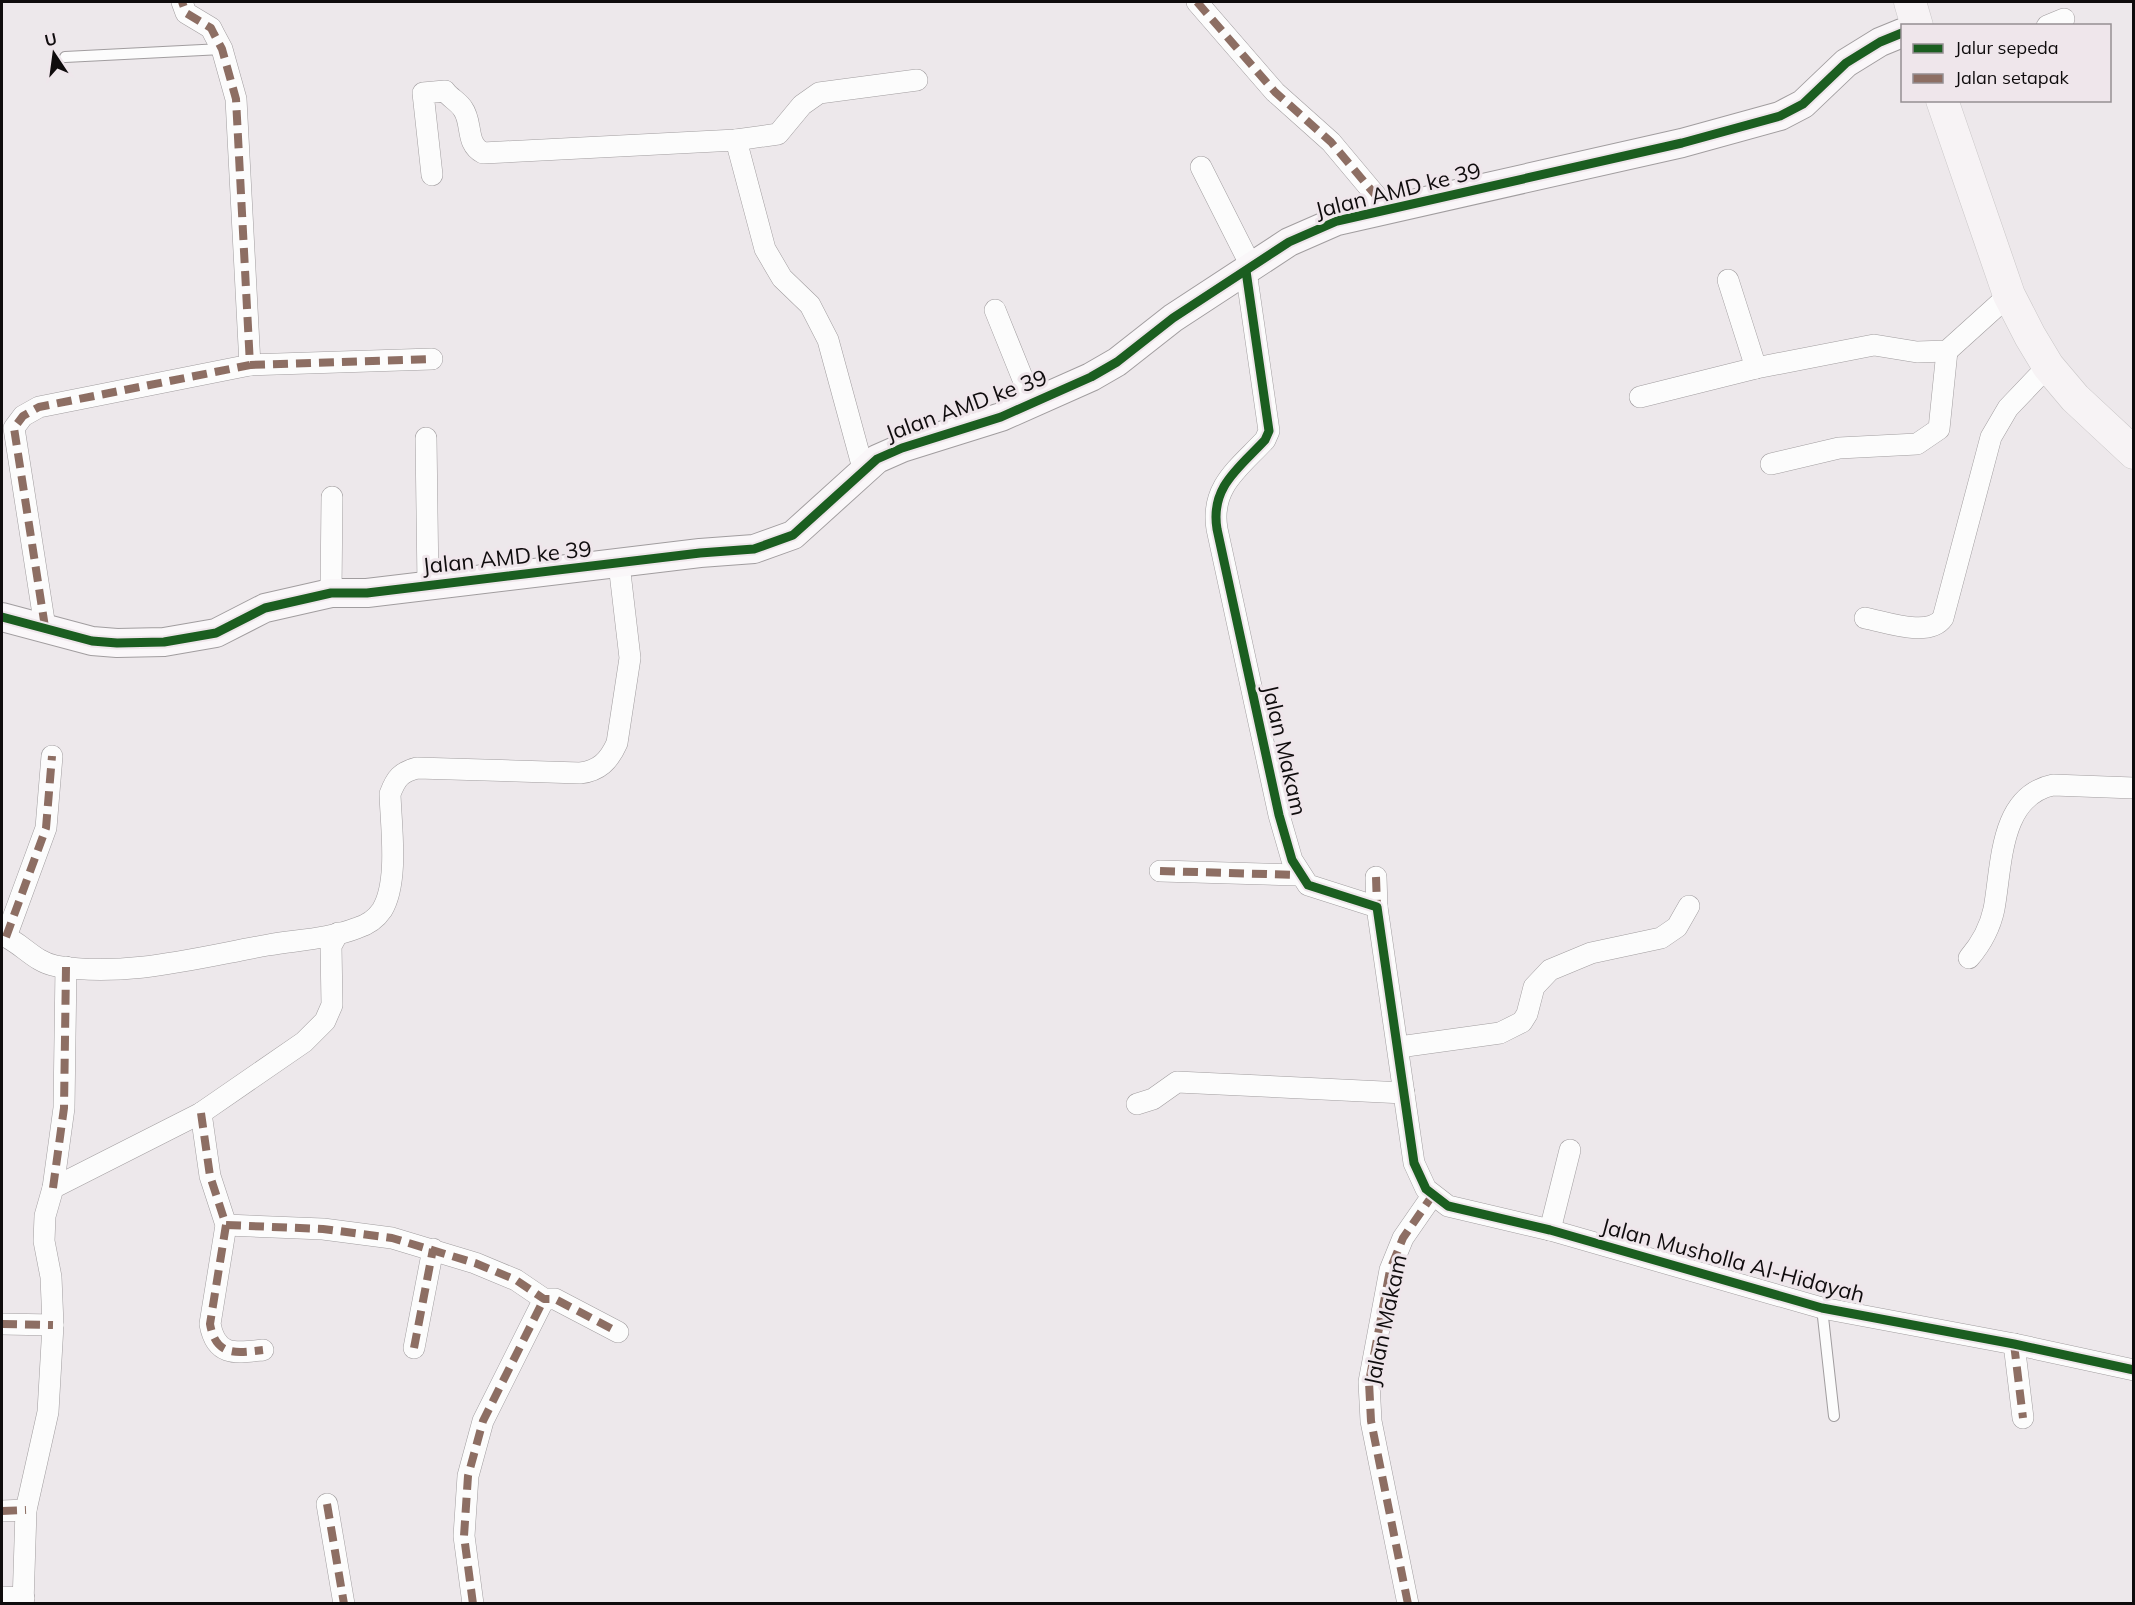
<svg xmlns="http://www.w3.org/2000/svg" width="2135" height="1605" font-family="Mulish,sans-serif">
	<style>
		.lines { fill: none; stroke-linecap: round; stroke-linejoin: round }
		.lane-casing { stroke: #a19d9f; stroke-width: 12 }
		.street-casing { stroke: #a19d9f; stroke-width: 22 }
		.secondary-casing { stroke: #a19d9f; stroke-width: 30 }
		.primary-casing { stroke: #c9c6c7; stroke-width: 33 }
		.lane { stroke: #fcfcfc; stroke-width: 10 }
		.street { stroke: #fcfcfc; stroke-width: 21 }
		.secondary { stroke: #faf7f9; stroke-width: 28 }
		.primary { stroke: #f7f3f5; stroke-width: 32 }
		.quiet { stroke: #8d6e63; stroke-width: 8; stroke-dasharray: 15 8; stroke-linecap: butt }
		.cycleway-casing { stroke: #efe6eb; stroke-width: 13 }
		.cycleway { stroke: #1b5e20; stroke-width: 9 }
		.labels { text-anchor: middle; stroke-width: 6; stroke-linejoin: round; paint-order: stroke }
		.street-label { font-size: 22px; fill: #0f0c0d; stroke: #efe6eb }
	</style>
	<rect width="100%" height="100%" fill="#ede8eb"/>
	<g class="lines">
		<g class="lane-casing">
			<g id="lane">
				<path d="M65,57l157,-8"/>
				<path d="M1822,1308l12,108"/>
			</g>
		</g>
		<g class="street-casing">
			<g id="street">
				<path d="M1197,2l78,90 56,50 57,68"/>
				<path d="M2047,26l17,-7"/>
				<path d="M736,140l42,-6 24,-29 17,-12 98,-13"/>
				<path d="M1201,167l51,101"/>
				<path d="M432,175l-9,-82 22,-2c5,7 14,11 18,18 10,14 2,35 20,44l253,-13 29,109 17,29 28,27 18,35 36,132"/>
				<path d="M1246,271l23,160 -4,9c-26,28 -55,47 -48,89l62,286 13,45 16,25 69,22 37,256 12,26 22,17 102,24 272,78 192,36 120,26"/>
				<path d="M1728,280l28,88"/>
				<path d="M995,310l38,94"/>
				<path d="M250,365l182,-6"/>
				<path d="M1640,397l116,-29 118,-23 43,7 30,-1 62,-56"/>
				<path d="M426,438l2,147"/>
				<path d="M1771,464l68,-16 78,-4 22,-15 8,-78"/>
				<path d="M331,593l1,-96"/>
				<path d="M1865,618c21,4 64,20 78,0l48,-181 17,-29 40,-42"/>
				<path d="M45,627l-31,-199 9,-12 16,-9 211,-42 -14,-266 -14,-50 -8,-15 -3,-6 -25,-15 -4,-11"/>
				<path d="M1160,871l139,4"/>
				<path d="M1376,877l1,30"/>
				<path d="M2,935c20,8 32,27 54,31 70,12 144,-9 212,-21 29,-5 61,-6 89,-17 10,-3 19,-9 25,-18 17,-28 9,-84 8,-116 6,-16 11,-22 27,-26l163,5c19,-2 29,-12 37,-30l13,-85 -11,-94"/>
				<path d="M6,937l40,-109 6,-72"/>
				<path d="M1969,958c12,-14 21,-30 25,-49 8,-43 5,-113 59,-124l81,3"/>
				<path d="M1399,1047l101,-14 22,-11 5,-8 7,-27 16,-17 41,-17 70,-15 16,-11 12,-21"/>
				<path d="M1137,1104l16,-5 24,-17 227,11"/>
				<path d="M201,1113l9,63 16,49 -16,99c6,33 26,29 53,26"/>
				<path d="M53,1188l11,-80 2,-141"/>
				<path d="M226,1225l97,4 69,9 83,25 41,17 28,19h11l63,33"/>
				<path d="M1550,1230l20,-80"/>
				<path d="M2,1324l51,1"/>
				<path d="M2014,1344l9,74"/>
				<path d="M414,1348l19,-99"/>
				<path d="M327,1504l17,100"/>
				<path d="M2,1511l24,-1"/>
				<path d="M2,1597l22,1"/>
				<path d="M23,1604l3,-94 22,-98 5,-87 -2,-48 -7,-36 1,-25 8,-28 148,-75 103,-71 21,-21 7,-16 -1,-59 7,-13"/>
				<path d="M473,1604l-9,-68 4,-60 15,-55 61,-122"/>
				<path d="M1408,1604l-37,-183 -2,-39 21,-112 13,-32 29,-42"/>
			</g>
		</g>
		<g class="secondary-casing">
			<path id="secondary" d="M2,617l90,24 25,2 47,-1 52,-9 49,-25 66,-15h36l333,-40 54,-4 39,-14 84,-76 25,-11 99,-31 90,-40 26,-15 56,-44 116,-76 48,-21 345,-78 98,-27 23,-12 43,-41 34,-21 22,-9"/>
		</g>
		<g class="primary-casing">
			<g id="primary">
				<path d="M1910,2l7,24"/>
				<path d="M1942,100l67,195 21,41 18,30 27,32 59,55"/>
			</g>
		</g>
		<use href="#lane" class="lane"/>
		<use href="#street" class="street"/>
		<use href="#secondary" class="secondary"/>
		<use href="#primary" class="primary"/>
		<g class="quiet">
			<path d="M1197,2l78,90 56,50 57,68"/>
			<path d="M250,365l182,-6"/>
			<path d="M45,627l-31,-199 9,-12 16,-9 211,-42 -14,-266 -14,-50 -8,-15 -3,-6 -25,-15 -4,-11"/>
			<path d="M1160,871l139,4"/>
			<path d="M1376,877l1,30"/>
			<path d="M6,937l40,-109 6,-72"/>
			<path d="M201,1113l9,63 16,49 -16,99c6,33 26,29 53,26"/>
			<path d="M53,1188l11,-80 2,-141"/>
			<path d="M226,1225l97,4 69,9 83,25 41,17 28,19h11l63,33"/>
			<path d="M2,1324l51,1"/>
			<path d="M2014,1344l9,74"/>
			<path d="M414,1348l19,-99"/>
			<path d="M327,1504l17,100"/>
			<path d="M2,1511l24,-1"/>
			<path d="M473,1604l-9,-68 4,-60 15,-55 61,-122"/>
			<path d="M1408,1604l-37,-183 -2,-39 21,-112 13,-32 29,-42"/>
		</g>
		<g class="cycleway-casing">
			<g id="cycleway">
				<path d="M1246,271l23,160 -4,9c-26,28 -55,47 -48,89l62,286 13,45 16,25 69,22 37,256 12,26 22,17 102,24 272,78 192,36 120,26"/>
				<path d="M2,617l90,24 25,2 47,-1 52,-9 49,-25 66,-15h36l333,-40 54,-4 39,-14 84,-76 25,-11 99,-31 90,-40 26,-15 56,-44 116,-76 48,-21 345,-78 98,-27 23,-12 43,-41 34,-21 22,-9"/>
			</g>
		</g>
		<use href="#cycleway" class="cycleway"/>
	</g>
	<g class="labels">
		<g class="street-label">
			<text transform="translate(1398 190) rotate(-14)" y="8">Jalan AMD ke 39</text>
			<text transform="translate(966 405) rotate(-20)" y="8">Jalan AMD ke 39</text>
			<text transform="translate(507 557) rotate(-6)" y="8">Jalan AMD ke 39</text>
			<text transform="translate(1285 750) rotate(77)" y="8">Jalan Makam</text>
			<text transform="translate(1733 1260) rotate(15)" y="8">Jalan Musholla Al-Hidayah</text>
			<text transform="translate(1385 1320) rotate(-78)" y="8">Jalan Makam</text>
		</g>
	</g>
	<rect width="2135" height="1605" fill="none" stroke="#0f0c0d" stroke-width="6"/>
	<rect x="1901" y="24" width="210" height="78" fill="#efe6eb" stroke="#958f92" stroke-width="1.5"/>
	<rect x="1913" y="44" width="30" height="9" fill="#1b5e20" stroke="#958f92" stroke-width="1.5"/>
	<text x="1955" y="54" font-size="18" fill="#0f0c0d">Jalur sepeda</text>
	<rect x="1913" y="74" width="30" height="9" fill="#8d6e63" stroke="#958f92" stroke-width="1.5"/>
	<text x="1955" y="84" font-size="18" fill="#0f0c0d">Jalan setapak</text>
	<g transform="translate(54 54) rotate(347)" stroke="#efe6eb" stroke-width="4.5" paint-order="stroke">
	<path d="M0-4.5L10 22L0 15L-10 22Z" fill="#0f0c0d"/>
	<text y="-9" font-size="16" font-weight="bold" text-anchor="middle" fill="#0f0c0d">U</text>
	</g>
</svg>
